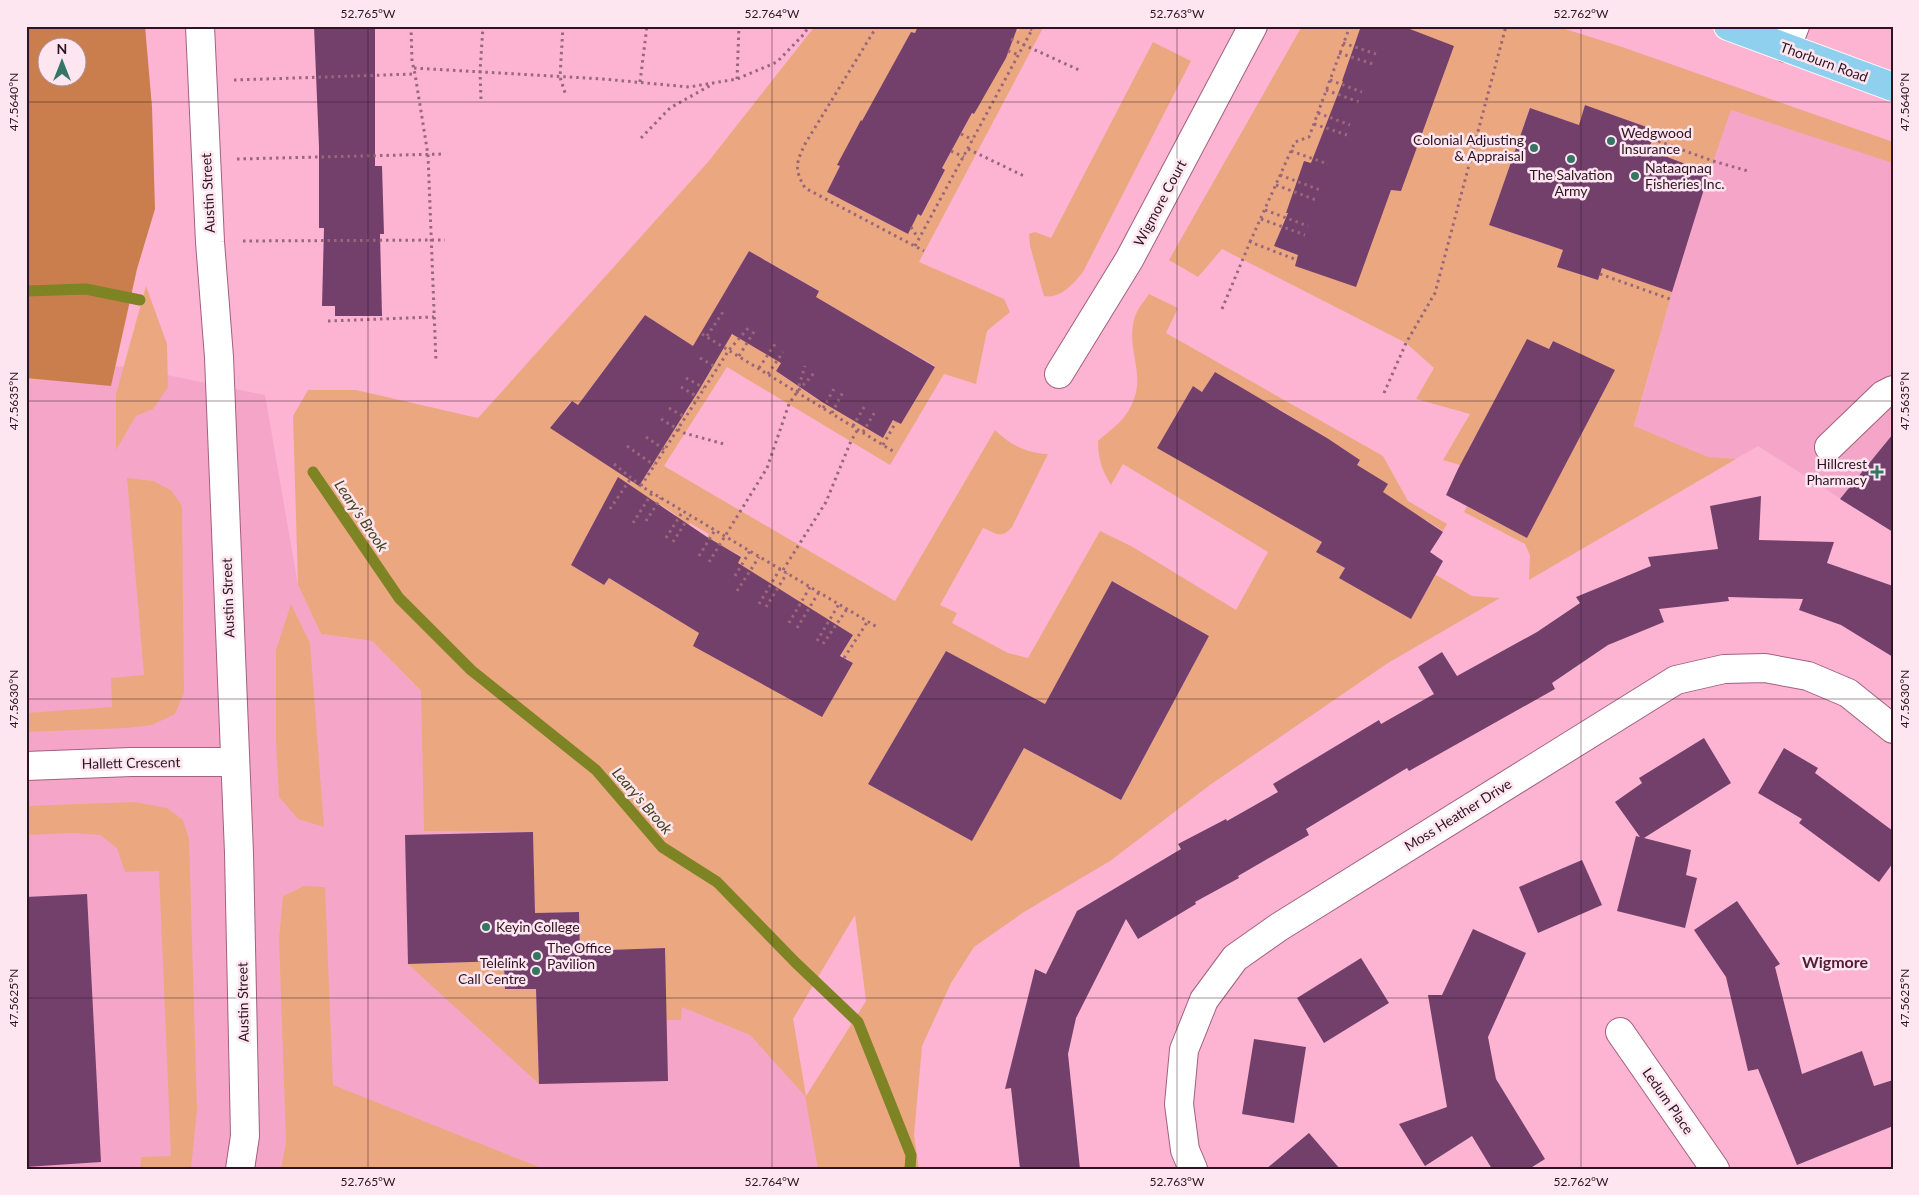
<svg xmlns="http://www.w3.org/2000/svg" width="1919" height="1195" font-family="Lato,sans-serif">
	<style>
		.built { fill: #f5a6c8 }
		.green { fill: #eba880; fill-rule: evenodd }
		.forest { fill: #ca7e4d; fill-rule: evenodd }
		.lines { fill: none; stroke-linecap: round; stroke-linejoin: round }
		.stream { stroke: #7e8324; stroke-width: 11 }
		.building { fill: #72406b }
		.minor-casing { stroke: #a2617e; stroke-width: 30 }
		.major-casing { stroke: #fff; stroke-width: 30 }
		.path { stroke: #99677c; stroke-width: 3; stroke-dasharray: 2.5 4; stroke-linecap: butt }
		.minor { stroke: #fff; stroke-width: 28 }
		.major { stroke: #8fd0ee; stroke-width: 28 }
		.ticks { fill: none; stroke: #2e1420; stroke-width: 1; stroke-opacity: 0.45 }
		.poi-dot { fill: #367563; stroke: #fde6ef; stroke-width: 2 }
		.labels { text-anchor: middle; stroke-width: 5; stroke-linejoin: round; paint-order: stroke }
		.street-label { font-size: 14px; fill: #2e1420; stroke: #fde6ef }
		.poi-label { font-size: 14px; fill: #2e1420; stroke: #fde6ef; text-anchor: start }
		.water-label { font-size: 15px; font-style: italic; fill: #42441d; stroke: #fde6ef }
		.quarter-label { font-size: 16px; font-weight: bold; fill: #551b38; stroke: #fde6ef }
		.neatline { fill: none; stroke: #2e1420; stroke-width: 2 }
		.ticks-label { font-size: 12px; text-anchor: middle; fill: #2e1420 }
	</style>
	<rect width="100%" height="100%" fill="#fdb4d3"/>
	<g class="built">
		<path d="M1524,26h31l64,20 274,96v390l-135,-86 -155,90 54,-190 -179,-63z"/>
		<path d="M26,361l102,6 137,28 33,190 23,49 51,7 49,50 372,328 12,77 23,73h-802z"/>
	</g>
	<g class="green">
		<path d="M815,26h103l-3,7 -4,-1 -46,91 -4,-2 -23,44 2,1 -13,26 81,42 9,-20 4,2 9,-16 -4,-3 13,-14 6,-13 -3,-2 30,-55 2,1 42,-84 2,1 3,-5h23l-125,236 85,37 6,13 -23,19 -11,53 -32,-10 -54,91 -163,-98 -63,99 231,135 100,-171c15,15 32,23 53,24l-36,73c-11,13 -16,6 -29,1l-43,77 17,8 -5,10 56,30 20,5 72,-127 31,15 105,64 32,-58 -145,-88 -12,21c-9,-14 -13,-27 -13,-44 11,-10 25,-19 32,-33 17,-31 -2,-54 3,-83 1,-12 9,-21 16,-31l29,14 -12,25 217,123 25,45 39,23 -4,7 -17,-11 -13,23 -38,-36 12,-23 -39,-3 12,-21 -21,-14 -25,13 13,-21 -17,-10 -14,20 -11,-7 12,-21 -18,-11 -14,21 -12,-7 13,-21 -19,-11 -13,20v-28l-19,-11 -13,20 -9,-6 -35,61 164,95 -5,10 28,16 -5,9 71,41 25,-43 36,21 28,2 -112,65 -178,122 -100,76 -86,51 -50,35 -23,36 -29,63 -8,89 5,34h-101l-13,-73 -55,-61 -68,-28 -1,13h-15l-2,-72 -84,3 -1,-39 -44,1 -2,-81 -109,-1 -3,-140 -49,-50 -51,-7 -23,-49 -5,-169 15,-26h48l122,28 230,-256zM749,251l69,39 -3,7 120,69 -34,58 -8,-4 -10,18 -14,-8 10,-18 -58,-10 -45,-31 11,-17 -46,-32 -9,14 -13,-8 -3,-21zM645,315l58,38 -24,38 14,9 -8,14 -134,14 20,-27 7,4zM603,505l47,18 11,-18 15,10 -13,21 14,9 13,-22 19,11 -12,21 17,10 10,-18 17,9 -10,18 22,-1 15,9 -12,20 13,7 12,-19 17,10 -12,21 40,25 13,-20 14,9 -12,20 12,8 -31,54 -128,-71 5,-13 -90,-55 -5,7 -33,-20zM1113,581l96,55 -88,164 -97,-52 -52,92 -104,-56 78,-133 99,53zM855,915l11,86 -60,95 -13,-77z"/>
		<path d="M1302,26h253l64,20 274,96v21l-162,-53 -22,63 -60,-23 6,-20 -70,-25 -6,20 -49,-17 -41,117 74,25 -6,17 41,13 4,-12 70,24 -38,134 74,31 28,2 -207,121 1,-25 -5,-11 -61,-32 3,-6 60,32 87,-168 -62,-29 -3,8 -73,86 -9,16 14,23 -21,-9 -17,-5 27,-46 -54,-15 18,-31 -28,-25 -184,-94 -24,28 -29,-17z"/>
		<path d="M1153,42l38,19 -108,211c-10,12 -22,27 -39,24l-14,-50 -1,-12 6,-2 16,6z"/>
		<path d="M146,286l21,58 1,43 -15,22 -17,7 -20,34v-56z"/>
		<path d="M127,478l26,3 18,9 11,16 2,187 -9,21 -23,11 -25,3 -101,4v-19l86,-6 -1,-29 33,-3z"/>
		<path d="M291,604l19,39 14,184 -26,-8 -19,-22 -3,-54v-93z"/>
		<path d="M134,802l33,6 16,12 6,19 8,271 -6,59h-51l1,-12 30,-1 -12,-285 -34,1 -8,-24 -17,-13 -28,-2 -46,2v-29z"/>
		<path d="M304,886l21,1 8,198 211,84h-263l5,-27 -7,-203 4,-43z"/>
		<path d="M504,961l1,28h31l3,95 -131,-120z"/>
	</g>
	<path class="forest" d="M26,26h119l7,81 3,102 -18,60 -26,117 -85,-8zM48,48h30v30h-30z"/>
	<g class="lines">
		<g class="stream">
			<path d="M26,291l60,-2 54,11"/>
			<path d="M313,472l86,126 72,72 125,100 66,77 55,35 78,80 63,60 53,133 -1,14"/>
		</g>
	</g>
	<g class="building">
		<path d="M314,26h61v140h7l2,68h-4l2,82h-47v-10h-13l2,-78h-5v-81z"/>
		<path d="M918,26h100l-12,32 -32,56 -2,-1 -30,55 3,2 -13,25 -11,21 -3,-2 -10,20 -81,-42 13,-26 -3,-1 24,-45 1,1 49,-89 4,1z"/>
		<path d="M1361,26h41l52,20 -53,145 -10,-1 -35,97 -61,-21 3,-11 -24,-9 14,-33h-2l18,-52 7,2 32,-82h-1z"/>
		<path d="M1585,105l70,25 -6,20 60,23 -37,119 -70,-24 -4,12 -41,-13 6,-17 -74,-25 41,-117 49,17z"/>
		<path d="M749,251l70,40 -3,6 119,70 -34,57 -8,-4 -10,18 -61,-36 -46,-31 5,-8 -49,-29 -33,56 -60,96 -89,-58 22,-27 6,4 67,-90 48,31z"/>
		<path d="M1527,339l22,10 4,-8 62,29 -88,168 -81,-43 12,-26z"/>
		<path d="M1215,372l112,66 33,22 -3,5 31,19 -5,8 60,40 -13,20 13,9 -32,58 -72,-41 6,-10 -29,-16 6,-10 -165,-94 36,-62 9,6z"/>
		<path d="M1893,434v98l-53,-33z"/>
		<path d="M618,477l89,60 34,20 -3,6 115,72 -13,21 13,7 -31,54 -129,-71 6,-13 -90,-55 -5,7 -33,-20z"/>
		<path d="M1761,496l-2,44 75,2 -7,21 66,23v71l-52,-32 -42,-15 4,-11 -75,-2 1,4 -70,8 5,13 -56,23 -56,38 3,6 -146,82 -2,-3 -101,61 3,6 -71,41 1,2 -44,24 1,2 -58,35 -12,-20 -50,99 -8,36 12,115h-60l-9,-81 -6,1 30,-120 11,5 31,-63 104,-62 -3,-5 48,-25 1,2 51,-29 -5,-8 106,-64 2,4 53,-30 -16,-27 24,-15 15,24 80,-44 43,-29 -4,-6 75,-31 -3,-9 70,-8 -8,-43z"/>
		<path d="M1112,581l97,55 -88,164 -97,-52 -52,93 -104,-57 78,-133 99,53z"/>
		<path d="M1704,738l27,45 -87,55 47,12 -5,25 11,3 -12,50 -68,-17 19,-75 4,1 -25,-35 27,-19 -3,-5z"/>
		<path d="M1784,748l34,20 -3,5 78,58v32l-14,19 -80,-59 3,-4 -44,-26z"/>
		<path d="M533,832l2,81 44,-1 1,39 85,-3 3,133 -129,3 -3,-95h-31l-1,-28 -96,3 -3,-129z"/>
		<path d="M1582,860l20,45 -64,28 -19,-46z"/>
		<path d="M87,894l14,268 -75,5v-270z"/>
		<path d="M1737,901l43,63 -5,3 27,107 60,-23 12,35 19,-6v46l-96,39 -39,-96 -10,2 -22,-94 -32,-47z"/>
		<path d="M1473,929l53,24 -38,84 8,42 49,80 -16,10h-37l-20,-33 -47,30 -26,-42 48,-17 -19,-112h14z"/>
		<path d="M1361,958l28,45 -65,40 -27,-45z"/>
		<path d="M1254,1039l52,8 -12,76 -52,-9z"/>
		<path d="M1309,1133l31,36h-74z"/>
	</g>
	<g class="lines">
		<g class="minor-casing">
			<g id="minor">
				<path d="M200,26l10,216 9,115 20,496 6,283 -5,33"/>
				<path d="M1786,48l9,-22"/>
				<path d="M1059,374l70,-114 124,-234"/>
				<path d="M1829,447l54,-52 10,-5"/>
				<path d="M26,766l105,-4h104"/>
				<path d="M1620,1032l95,137"/>
				<path d="M1193,1169l-8,-19 -6,-46 5,-54 20,-50 31,-42 44,-31 397,-247 48,-11 41,-1 43,8 40,17 45,36"/>
			</g>
		</g>
		<g class="major-casing">
			<path id="major" d="M1728,26l165,61"/>
		</g>
		<g class="path">
			<path d="M411,26l1,35 3,13 13,81 8,207"/>
			<path d="M563,26l-3,51 6,19"/>
			<path d="M877,26l-72,118c-9,19 -11,25 0,44l119,63"/>
			<path d="M1025,26l7,4"/>
			<path d="M1011,39l68,31"/>
			<path d="M1343,43l33,11"/>
			<path d="M1008,51l11,4"/>
			<path d="M1339,53l34,11"/>
			<path d="M414,68l189,11 86,8 48,-8 40,-17 27,-28 5,-8"/>
			<path d="M737,79l2,-53"/>
			<path d="M234,80l181,-6"/>
			<path d="M1330,80l32,12"/>
			<path d="M640,82l7,-56"/>
			<path d="M1326,90l33,12"/>
			<path d="M481,99l-1,-27 3,-46"/>
			<path d="M1318,113l32,12"/>
			<path d="M1314,124l33,11"/>
			<path d="M961,134l12,6"/>
			<path d="M641,138l29,-30 41,-23"/>
			<path d="M1652,139l61,22 35,10"/>
			<path d="M968,149l56,27"/>
			<path d="M951,151l13,6"/>
			<path d="M1291,151l37,13"/>
			<path d="M237,159l207,-5"/>
			<path d="M1280,175l40,15"/>
			<path d="M1276,185l40,15"/>
			<path d="M1265,210l43,16"/>
			<path d="M1261,219l44,16"/>
			<path d="M911,227l7,11"/>
			<path d="M243,241l202,-1"/>
			<path d="M1250,242l45,-100 14,-5 41,-111"/>
			<path d="M915,246l119,-220"/>
			<path d="M1600,274l70,25"/>
			<path d="M1222,309l28,-67 47,18"/>
			<path d="M328,321l106,-4"/>
			<path d="M702,334l194,119"/>
			<path d="M707,336l16,-24"/>
			<path d="M739,356l16,-26"/>
			<path d="M700,358l17,10"/>
			<path d="M759,368l18,-27"/>
			<path d="M768,374l15,-22"/>
			<path d="M686,378l18,10"/>
			<path d="M681,387l17,10"/>
			<path d="M797,392l8,-26"/>
			<path d="M1384,393l22,-50 29,-50 71,-267"/>
			<path d="M669,408l16,9"/>
			<path d="M823,408l12,-21"/>
			<path d="M832,413l11,-21"/>
			<path d="M661,419l23,14 40,11"/>
			<path d="M853,426l13,-22"/>
			<path d="M863,432l13,-22"/>
			<path d="M646,437l19,13"/>
			<path d="M883,445l13,-23"/>
			<path d="M627,446l27,19"/>
			<path d="M614,464l27,22 236,141"/>
			<path d="M641,486l88,-136 21,-24"/>
			<path d="M610,509l21,-31"/>
			<path d="M646,521l15,-23"/>
			<path d="M633,523l19,-30"/>
			<path d="M666,538l17,-27"/>
			<path d="M673,542l17,-27"/>
			<path d="M699,556l16,-26"/>
			<path d="M709,562l58,-94 22,-64 8,-12 18,-20"/>
			<path d="M783,570l43,-68 25,-61 7,-12"/>
			<path d="M735,576l15,-25"/>
			<path d="M737,591l22,-34"/>
			<path d="M759,604l21,-35"/>
			<path d="M766,607l21,-34"/>
			<path d="M789,623l21,-36"/>
			<path d="M797,628l22,-36"/>
			<path d="M817,641l22,-37"/>
			<path d="M823,644l24,-35"/>
			<path d="M844,658l24,-37"/>
		</g>
		<use href="#minor" class="minor"/>
		<use href="#major" class="major"/>
	</g>
	<path class="ticks" d="M368,26v1143M772,26v1143M1177,26v1143M1581,26v1143M26,102h1867M26,401h1867M26,699h1867M26,998h1867"/>
	<g class="poi-dot">
		<circle cx="1611" cy="141" r="5"/>
		<circle cx="1534" cy="148" r="5"/>
		<circle cx="1571" cy="159" r="5"/>
		<circle cx="1635" cy="176" r="5"/>
		<path d="M1874.5 464.5h5v5h5v5h-5v5h-5v-5h-5v-5h5z"/>
		<circle cx="486" cy="927" r="5"/>
		<circle cx="537" cy="956" r="5"/>
		<circle cx="536" cy="971" r="5"/>
	</g>
	<g class="labels">
		<g class="street-label">
			<text transform="translate(1824 62) rotate(20)" y="5">Thorburn Road</text>
			<text transform="translate(208 193) rotate(-93)" y="5">Austin Street</text>
			<text transform="translate(1160 203) rotate(-62)" y="5">Wigmore Court</text>
			<text transform="translate(228 598) rotate(-92)" y="5">Austin Street</text>
			<text transform="translate(131 763) rotate(-1)" y="5">Hallett Crescent</text>
			<text transform="translate(1458 815) rotate(-32)" y="5">Moss Heather Drive</text>
			<text transform="translate(243 1002) rotate(-91)" y="5">Austin Street</text>
			<text transform="translate(1668 1101) rotate(55)" y="5">Ledum Place</text>
		</g>
		<g class="poi-label">
			<text x="1621" y="138">Wedgwood<tspan x="1621" dy="16">Insurance</tspan></text>
			<text x="1524" y="145" text-anchor="end">Colonial Adjusting<tspan x="1524" dy="16">&amp; Appraisal</tspan></text>
			<text x="1645" y="173">Nataaqnaq<tspan x="1645" dy="16">Fisheries Inc.</tspan></text>
			<text x="1571" y="180" text-anchor="middle">The Salvation<tspan x="1571" dy="16">Army</tspan></text>
			<text x="1867" y="469" text-anchor="end">Hillcrest<tspan x="1867" dy="16">Pharmacy</tspan></text>
			<text x="496" y="932">Keyin College</text>
			<text x="547" y="953">The Office<tspan x="547" dy="16">Pavilion</tspan></text>
			<text x="526" y="968" text-anchor="end">Telelink<tspan x="526" dy="16">Call Centre</tspan></text>
		</g>
		<g class="water-label">
			<text transform="translate(361 516) rotate(56)" y="5">Leary's Brook</text>
			<text transform="translate(642 801) rotate(49)" y="5">Leary's Brook</text>
		</g>
		<g class="quarter-label">
			<text x="1835" y="968">Wigmore</text>
		</g>
	</g>
	<rect width="1919" height="1195" fill="none" stroke="#fde6ef" stroke-width="55"/>
	<g transform="translate(62 62)"><circle r="24" fill="#fde6ef" stroke="#aa929c"/>
	<path d="M0-4L9 19L0 12L-9 19Z" fill="#367563"/>
	<text y="-8" font-size="14" font-weight="bold" text-anchor="middle" fill="#2e1420">N</text>
	</g>
	<rect x="28" y="28" width="1864" height="1140" class="neatline"/>
	<g class="ticks-label">
		<text x="368" y="18">52.765°W</text>
		<text x="772" y="18">52.764°W</text>
		<text x="1177" y="18">52.763°W</text>
		<text x="1581" y="18">52.762°W</text>
		<text transform="translate(14 102) rotate(-90)" y="4">47.5640°N</text>
		<text transform="translate(1905 102) rotate(-90)" y="4">47.5640°N</text>
		<text transform="translate(14 401) rotate(-90)" y="4">47.5635°N</text>
		<text transform="translate(1905 401) rotate(-90)" y="4">47.5635°N</text>
		<text transform="translate(14 699) rotate(-90)" y="4">47.5630°N</text>
		<text transform="translate(1905 699) rotate(-90)" y="4">47.5630°N</text>
		<text transform="translate(14 998) rotate(-90)" y="4">47.5625°N</text>
		<text transform="translate(1905 998) rotate(-90)" y="4">47.5625°N</text>
		<text x="368" y="1186">52.765°W</text>
		<text x="772" y="1186">52.764°W</text>
		<text x="1177" y="1186">52.763°W</text>
		<text x="1581" y="1186">52.762°W</text>
	</g>
</svg>
